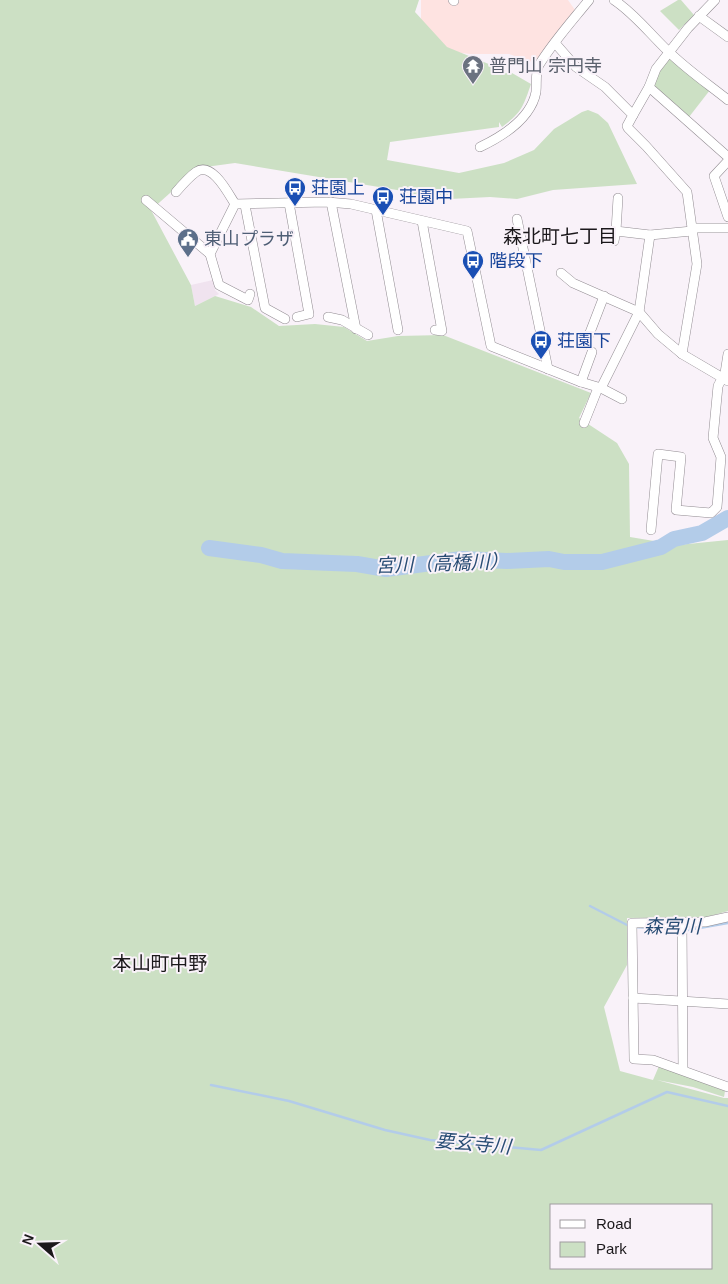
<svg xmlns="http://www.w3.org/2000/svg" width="728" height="1284" font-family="Arial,'Noto Sans JP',sans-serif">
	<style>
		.built { fill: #f0e3ef }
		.education { fill: #fee3e1 }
		.green { fill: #cce0c4; fill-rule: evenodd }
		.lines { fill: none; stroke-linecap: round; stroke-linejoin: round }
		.stream { stroke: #b3cce9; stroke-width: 2.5 }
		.river { stroke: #b3cce9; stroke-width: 16 }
		.minor-casing { stroke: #928c92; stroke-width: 10 }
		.minor { stroke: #fff; stroke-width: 9 }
		.labels { text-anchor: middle; stroke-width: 4; stroke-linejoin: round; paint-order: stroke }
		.worship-label { font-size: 18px; fill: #5b616d; stroke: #f9f2f9; text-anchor: start }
		.transit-label { font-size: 18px; fill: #164399; stroke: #f9f2f9; text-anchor: start }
		.service-label { font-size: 18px; fill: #4e5e75; stroke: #f9f2f9; text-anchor: start }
		.neighbourhood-label { font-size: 19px; fill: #1b181b; stroke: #f9f2f9 }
		.water-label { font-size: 19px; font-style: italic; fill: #284c74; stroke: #f9f2f9 }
	</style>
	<rect width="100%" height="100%" fill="#f9f2f9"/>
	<path class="built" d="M213,280l2,10 4,4 -24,12 -4,-21z"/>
	<path class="education" d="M421,0h147l7,10 -40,53 -26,-9h-39l-25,-3 -24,-27z"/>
	<g class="green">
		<path d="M0,0h419l-4,12 32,35 49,20v6h16l19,11c-8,23 -9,28 -29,43l-3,-5v5l-109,15 -3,18 72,13 45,-10 30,-13 20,-21 28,-17 6,-2 10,4 10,9 29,61 -84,6 -36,9 -27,-2 -60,3 -27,-9 -168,-28 -37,5 -47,42 40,75 4,21 20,-10 36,11 28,19 36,-2 29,3 23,14 31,-5 45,-1 148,58 -12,25 38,25 12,21 1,73 48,8 50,-5v371l-21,6 -80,1v47l-23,42 16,64 33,9 6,-14 66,25 -1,6 -31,-10 -36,-7 67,18h4v186h-728zM552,1205h160v63h-160z"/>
		<path d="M678,0h3l13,15 -15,15 -19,-19z"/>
		<path d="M670,56l40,34 -21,27 -36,-31 6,-17z"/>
	</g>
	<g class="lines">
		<g class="stream">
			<path d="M590,906l39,20"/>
			<path d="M634,927l54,3 40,-7"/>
			<path d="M211,1085l78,16 96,29 45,10 111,10 126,-58 61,14"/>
		</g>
		<path class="river" d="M209,548l52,7 21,6 75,3 29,5 76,-10 45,2 42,-2 15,3h38l59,-15 13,-8 28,-6 26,-15"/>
		<g class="minor-casing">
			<g id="minor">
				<path d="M453,0l1,1"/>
				<path d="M614,0c21,14 36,34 54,51 18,18 40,33 60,49"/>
				<path d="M699,16l29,21"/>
				<path d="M555,43l21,24 29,20 28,28 -6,11 1,2 18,18 41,46 10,72 -15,90"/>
				<path d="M649,87l79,70"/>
				<path d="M633,115l16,-28 7,-18 32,-41 27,-28"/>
				<path d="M480,147c23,-11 51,-28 56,-55 1,-9 -1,-20 3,-27 14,-23 33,-44 50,-65"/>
				<path d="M728,161l-14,15 14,41"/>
				<path d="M176,192c6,-7 13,-15 20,-20 16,-11 32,21 39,32"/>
				<path d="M618,198l-2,33 34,4 42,-4"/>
				<path d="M146,200l64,54"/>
				<path d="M331,202l25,127"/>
				<path d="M289,203l20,111 -12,3"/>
				<path d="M245,205l20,103 20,11"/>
				<path d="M376,210l22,120"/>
				<path d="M517,219l31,150"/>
				<path d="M422,221l20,110 -7,-1"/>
				<path d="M692,228h36"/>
				<path d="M614,241l2,-10"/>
				<path d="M561,273l12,10 66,29 19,22 24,20 46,27"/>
				<path d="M250,294l-2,6 -29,-15 -9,-31 25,-50 92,-2 24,2 116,27 24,115 90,36 20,6 38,-76 11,-77"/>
				<path d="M328,317l14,3 26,15"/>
				<path d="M589,335l15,-39"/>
				<path d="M581,382l11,-30"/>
				<path d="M601,388l21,11"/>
				<path d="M584,423l14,-35"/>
				<path d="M651,530l7,-76 23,3 -5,53 35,3 6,-6 4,-50 -8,-19 5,-52 7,-13 3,-19"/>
				<path d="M728,917l-23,5 -73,1 2,136 19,1 75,27"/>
				<path d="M682,923l1,147"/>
				<path d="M633,998l95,6"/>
			</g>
		</g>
		<use href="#minor" class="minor"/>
	</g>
	<defs>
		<g id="temple-pin" transform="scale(1.125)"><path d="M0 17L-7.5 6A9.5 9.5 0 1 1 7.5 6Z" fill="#6b7280" stroke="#f9f2f9"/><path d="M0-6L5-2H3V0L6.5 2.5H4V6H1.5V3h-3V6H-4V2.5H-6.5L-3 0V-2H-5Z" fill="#fff"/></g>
		<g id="bus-pin" transform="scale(1.125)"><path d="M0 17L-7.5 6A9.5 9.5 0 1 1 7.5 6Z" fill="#1a4fb4" stroke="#f9f2f9"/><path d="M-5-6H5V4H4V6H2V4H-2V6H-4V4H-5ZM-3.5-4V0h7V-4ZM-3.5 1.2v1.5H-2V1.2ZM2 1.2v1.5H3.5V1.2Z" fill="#fff"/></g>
		<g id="civic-pin" transform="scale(1.125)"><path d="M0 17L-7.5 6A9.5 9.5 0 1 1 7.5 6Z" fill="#5c6f8a" stroke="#f9f2f9"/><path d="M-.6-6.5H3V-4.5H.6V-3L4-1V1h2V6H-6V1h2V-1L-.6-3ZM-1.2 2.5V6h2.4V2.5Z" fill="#fff"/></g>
	</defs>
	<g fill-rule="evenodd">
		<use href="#temple-pin" x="473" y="66"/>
		<use href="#bus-pin" x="295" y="188"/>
		<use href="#bus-pin" x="383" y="197"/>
		<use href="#civic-pin" x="188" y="239"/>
		<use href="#bus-pin" x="473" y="261"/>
		<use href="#bus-pin" x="541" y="341"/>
	</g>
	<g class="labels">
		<g class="worship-label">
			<text x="489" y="72">普門山 宗円寺</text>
		</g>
		<g class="transit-label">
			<text x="311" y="194">荘園上</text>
			<text x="399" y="203">荘園中</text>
			<text x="489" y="267">階段下</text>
			<text x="557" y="347">荘園下</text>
		</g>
		<g class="service-label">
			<text x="204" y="245">東山プラザ</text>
		</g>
		<g class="neighbourhood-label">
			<text x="560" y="243">森北町七丁目</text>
			<text x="160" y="970">本山町中野</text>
		</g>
		<g class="water-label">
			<text transform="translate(442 563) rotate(-2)" y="7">宮川（高橋川）</text>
			<text x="672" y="933">森宮川</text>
			<text transform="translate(473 1143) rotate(5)" y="7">要玄寺川</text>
		</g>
	</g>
	<rect x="550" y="1204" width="162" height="65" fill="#f9f2f9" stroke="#a09ba0"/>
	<rect x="560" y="1220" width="25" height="8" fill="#ffffff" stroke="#a09ba0"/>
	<text x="596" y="1229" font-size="15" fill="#1b181b">Road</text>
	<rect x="560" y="1242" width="25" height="15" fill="#cce0c4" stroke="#a09ba0"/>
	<text x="596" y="1254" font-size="15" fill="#1b181b">Park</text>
	<g transform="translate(40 1244) rotate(290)" stroke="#f9f2f9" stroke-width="4" paint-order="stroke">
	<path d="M0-4L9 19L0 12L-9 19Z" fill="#1b181b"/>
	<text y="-8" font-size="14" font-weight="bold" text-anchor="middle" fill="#1b181b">N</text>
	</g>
</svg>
